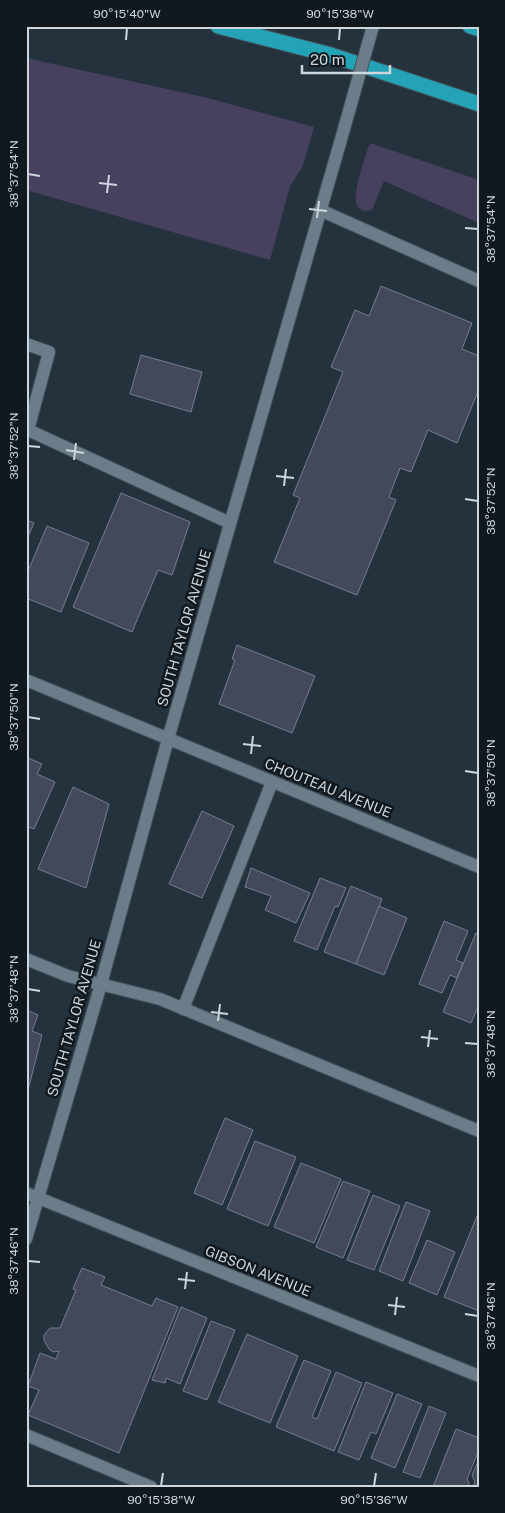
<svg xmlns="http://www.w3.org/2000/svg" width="505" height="1513" font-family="'Public Sans',sans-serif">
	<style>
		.green { fill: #48405f }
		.building { fill: #434959; stroke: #767d8f }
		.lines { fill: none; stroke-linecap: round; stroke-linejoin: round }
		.service-casing { stroke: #414f58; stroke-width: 14 }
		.minor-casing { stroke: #414f58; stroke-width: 14 }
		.tertiary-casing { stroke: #414f58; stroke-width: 14 }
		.motorway-casing { stroke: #414f58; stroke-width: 17 }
		.service { stroke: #6b7d89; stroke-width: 12 }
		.minor { stroke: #6b7d89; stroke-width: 12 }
		.tertiary { stroke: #6b7d89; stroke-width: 12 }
		.motorway { stroke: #24a2b6; stroke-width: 15 }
		.tertiary-bridge-casing { stroke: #414f58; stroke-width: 14; stroke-linecap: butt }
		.tertiary-bridge { stroke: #6b7d89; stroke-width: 12 }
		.ticks { fill: none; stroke: #cdd6dd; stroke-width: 2 }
		.labels { text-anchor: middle; stroke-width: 5; stroke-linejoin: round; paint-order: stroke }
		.street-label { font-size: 14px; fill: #cdd6dd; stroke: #12191e }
		.neatline { fill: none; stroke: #cdd6dd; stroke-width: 2 }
		.ticks-label { font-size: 12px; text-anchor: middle; fill: #cdd6dd }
	</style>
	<rect width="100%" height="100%" fill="#23323d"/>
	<g class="green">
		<path d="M26,58l182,40 106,29 -12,41 -12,18 -20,74 -244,-70z"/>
		<path d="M370,143l109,37v43l-95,-42 -12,29c-5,1 -10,2 -14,-3 -8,-9 8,-53 12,-64z"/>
	</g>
	<g class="building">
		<path d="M381,286l91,37 -10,26 17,7v33l-22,54 -29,-13 -17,42 -11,-4 -11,29 7,3 -39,95 -83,-33 26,-64 -7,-3 50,-123 -12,-5 24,-57 14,6z"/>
		<path d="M141,355l61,17 -11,40 -61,-18z"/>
		<path d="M121,493l69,29 -18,53 -14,-5 -26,62 -59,-25z"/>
		<path d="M26,520l8,3 -8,18z"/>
		<path d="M47,526l42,17 -28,69 -35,-14v-22z"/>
		<path d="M237,645l78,31 -23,57 -73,-29 16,-44 -3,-1z"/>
		<path d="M26,757l16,7 -5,10 18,8 -21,47 -8,-3z"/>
		<path d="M73,787l36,17 -23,84 -48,-19z"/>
		<path d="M202,811l32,15 -32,72 -33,-14z"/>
		<path d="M251,868l59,25 -14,30 -31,-13 6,-14 -26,-9z"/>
		<path d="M320,878l26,10 -8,19 -3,-1 -18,44 -23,-9z"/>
		<path d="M351,886l31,13 -26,65 -32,-12z"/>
		<path d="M379,906l28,12 -23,57 -28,-11z"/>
		<path d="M444,921l24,10 -12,29 7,3 -6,15 -7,-3 -8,18 -23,-9z"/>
		<path d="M476,933l3,1v70l-8,19 -28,-11z"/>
		<path d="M26,1010l12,5 -6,16 10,4 -16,63z"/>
		<path d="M225,1118l28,12 -31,75 -28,-12z"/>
		<path d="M255,1141l41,16 -28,69 -41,-17z"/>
		<path d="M301,1163l40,16 -27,64 -40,-16z"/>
		<path d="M343,1181l27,10 -27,67 -27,-11z"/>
		<path d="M373,1195l27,11 -26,64 -27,-10z"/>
		<path d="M406,1202l24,9 -27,70 -24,-10z"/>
		<path d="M477,1216l2,1v94l-35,-14z"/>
		<path d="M427,1240l28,12 -18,43 -28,-12z"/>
		<path d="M82,1268l23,9 -4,8 51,21 4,-8 22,9 -59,146 -91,-38 11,-25 -11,-4 12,-33 16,6 3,-8 -6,1 -4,-3 -5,-9v-5l6,-7h10l16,-38 -3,-1z"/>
		<path d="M181,1307l26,11 -27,66 -14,-6 -1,5 -13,-3z"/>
		<path d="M211,1321l24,9 -28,70 -24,-9z"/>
		<path d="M247,1334l51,22 -28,67 -52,-21z"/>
		<path d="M304,1360l27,11 -19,46 5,2 19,-47 26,11 -28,68 -58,-24z"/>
		<path d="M366,1382l27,11 -17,41 -5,-2 -12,28 -21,-8z"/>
		<path d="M397,1394l25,10 -27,64 -24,-10z"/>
		<path d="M429,1406l17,7 -26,65 -17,-6z"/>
		<path d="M456,1429l23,9v12l-12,29 2,4 -1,4h-35z"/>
		<path d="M479,1459v28h-6l2,-5 -3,-7z"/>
	</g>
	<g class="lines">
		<g class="service-casing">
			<g id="service">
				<path d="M320,210l159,71"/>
				<path d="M26,344l23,8 -21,78 202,93"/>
				<path d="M26,959l42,17 92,23 319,132"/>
				<path d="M183,1009l89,-227"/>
				<path d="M26,1435l125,52"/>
			</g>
		</g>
		<g class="minor-casing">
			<g id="minor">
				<path d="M26,680l453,187"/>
				<path d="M26,1193l453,183"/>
			</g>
		</g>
		<g class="tertiary-casing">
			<path id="tertiary" d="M26,1239l75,-255 67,-245 172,-596"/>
		</g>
		<g class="motorway-casing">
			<g id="motorway">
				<path d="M218,26l113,29 148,49"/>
				<path d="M470,26l9,3"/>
			</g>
		</g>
		<use href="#service" class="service"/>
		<use href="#minor" class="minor"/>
		<use href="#tertiary" class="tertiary"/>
		<use href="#motorway" class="motorway"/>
		<g class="tertiary-bridge-casing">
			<path id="tertiary-bridge" d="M340,143l33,-117"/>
		</g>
		<use href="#tertiary-bridge" class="tertiary-bridge"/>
	</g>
	<path class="ticks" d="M126,40l1,-12M339,40l1,-12M28,174l12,2M99,183l18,2M107,193l2,-18M309,209l18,2M317,218l2,-17M465,228l13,1M28,446l12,1M66,450l18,3M74,460l2,-17M276,476l18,2M284,486l2,-17M465,499l13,2M28,717l12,2M243,744l18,2M251,754l2,-18M465,771l13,2M28,989l12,2M211,1012l17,2M218,1021l2,-17M421,1037l17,2M465,1043l13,1M428,1047l2,-17M28,1261l12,1M178,1279l17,2M185,1289l2,-17M388,1305l17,2M465,1314l13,2M395,1315l2,-18M161,1486l2,-13M374,1486l2,-13"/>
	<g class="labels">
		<g class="street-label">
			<text transform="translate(184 628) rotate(-74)" y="5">SOUTH TAYLOR AVENUE</text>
			<text transform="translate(328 788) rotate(22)" y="5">CHOUTEAU AVENUE</text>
			<text transform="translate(74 1018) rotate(-74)" y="5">SOUTH TAYLOR AVENUE</text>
			<text transform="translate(258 1271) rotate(22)" y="5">GIBSON AVENUE</text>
		</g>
	</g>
	<rect width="505" height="1513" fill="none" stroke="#12191e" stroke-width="55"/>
	<path d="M302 65v8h88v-8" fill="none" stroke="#cdd6dd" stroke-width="2.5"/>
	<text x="310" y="65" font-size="15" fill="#cdd6dd" stroke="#12191e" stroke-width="4" paint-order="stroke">20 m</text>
	<rect x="28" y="28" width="450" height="1458" class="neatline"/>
	<g class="ticks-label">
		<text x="127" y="18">90°15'40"W</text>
		<text x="340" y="18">90°15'38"W</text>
		<text transform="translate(14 174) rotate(-90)" y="4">38°37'54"N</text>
		<text transform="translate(491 229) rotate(-90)" y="4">38°37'54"N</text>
		<text transform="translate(14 446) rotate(-90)" y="4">38°37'52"N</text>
		<text transform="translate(491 501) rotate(-90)" y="4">38°37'52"N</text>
		<text transform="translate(14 717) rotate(-90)" y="4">38°37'50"N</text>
		<text transform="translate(491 773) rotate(-90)" y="4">38°37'50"N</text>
		<text transform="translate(14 989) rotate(-90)" y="4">38°37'48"N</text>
		<text transform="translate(491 1044) rotate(-90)" y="4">38°37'48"N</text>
		<text transform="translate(14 1261) rotate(-90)" y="4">38°37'46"N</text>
		<text transform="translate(491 1316) rotate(-90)" y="4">38°37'46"N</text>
		<text x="161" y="1504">90°15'38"W</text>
		<text x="374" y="1504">90°15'36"W</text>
	</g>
</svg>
